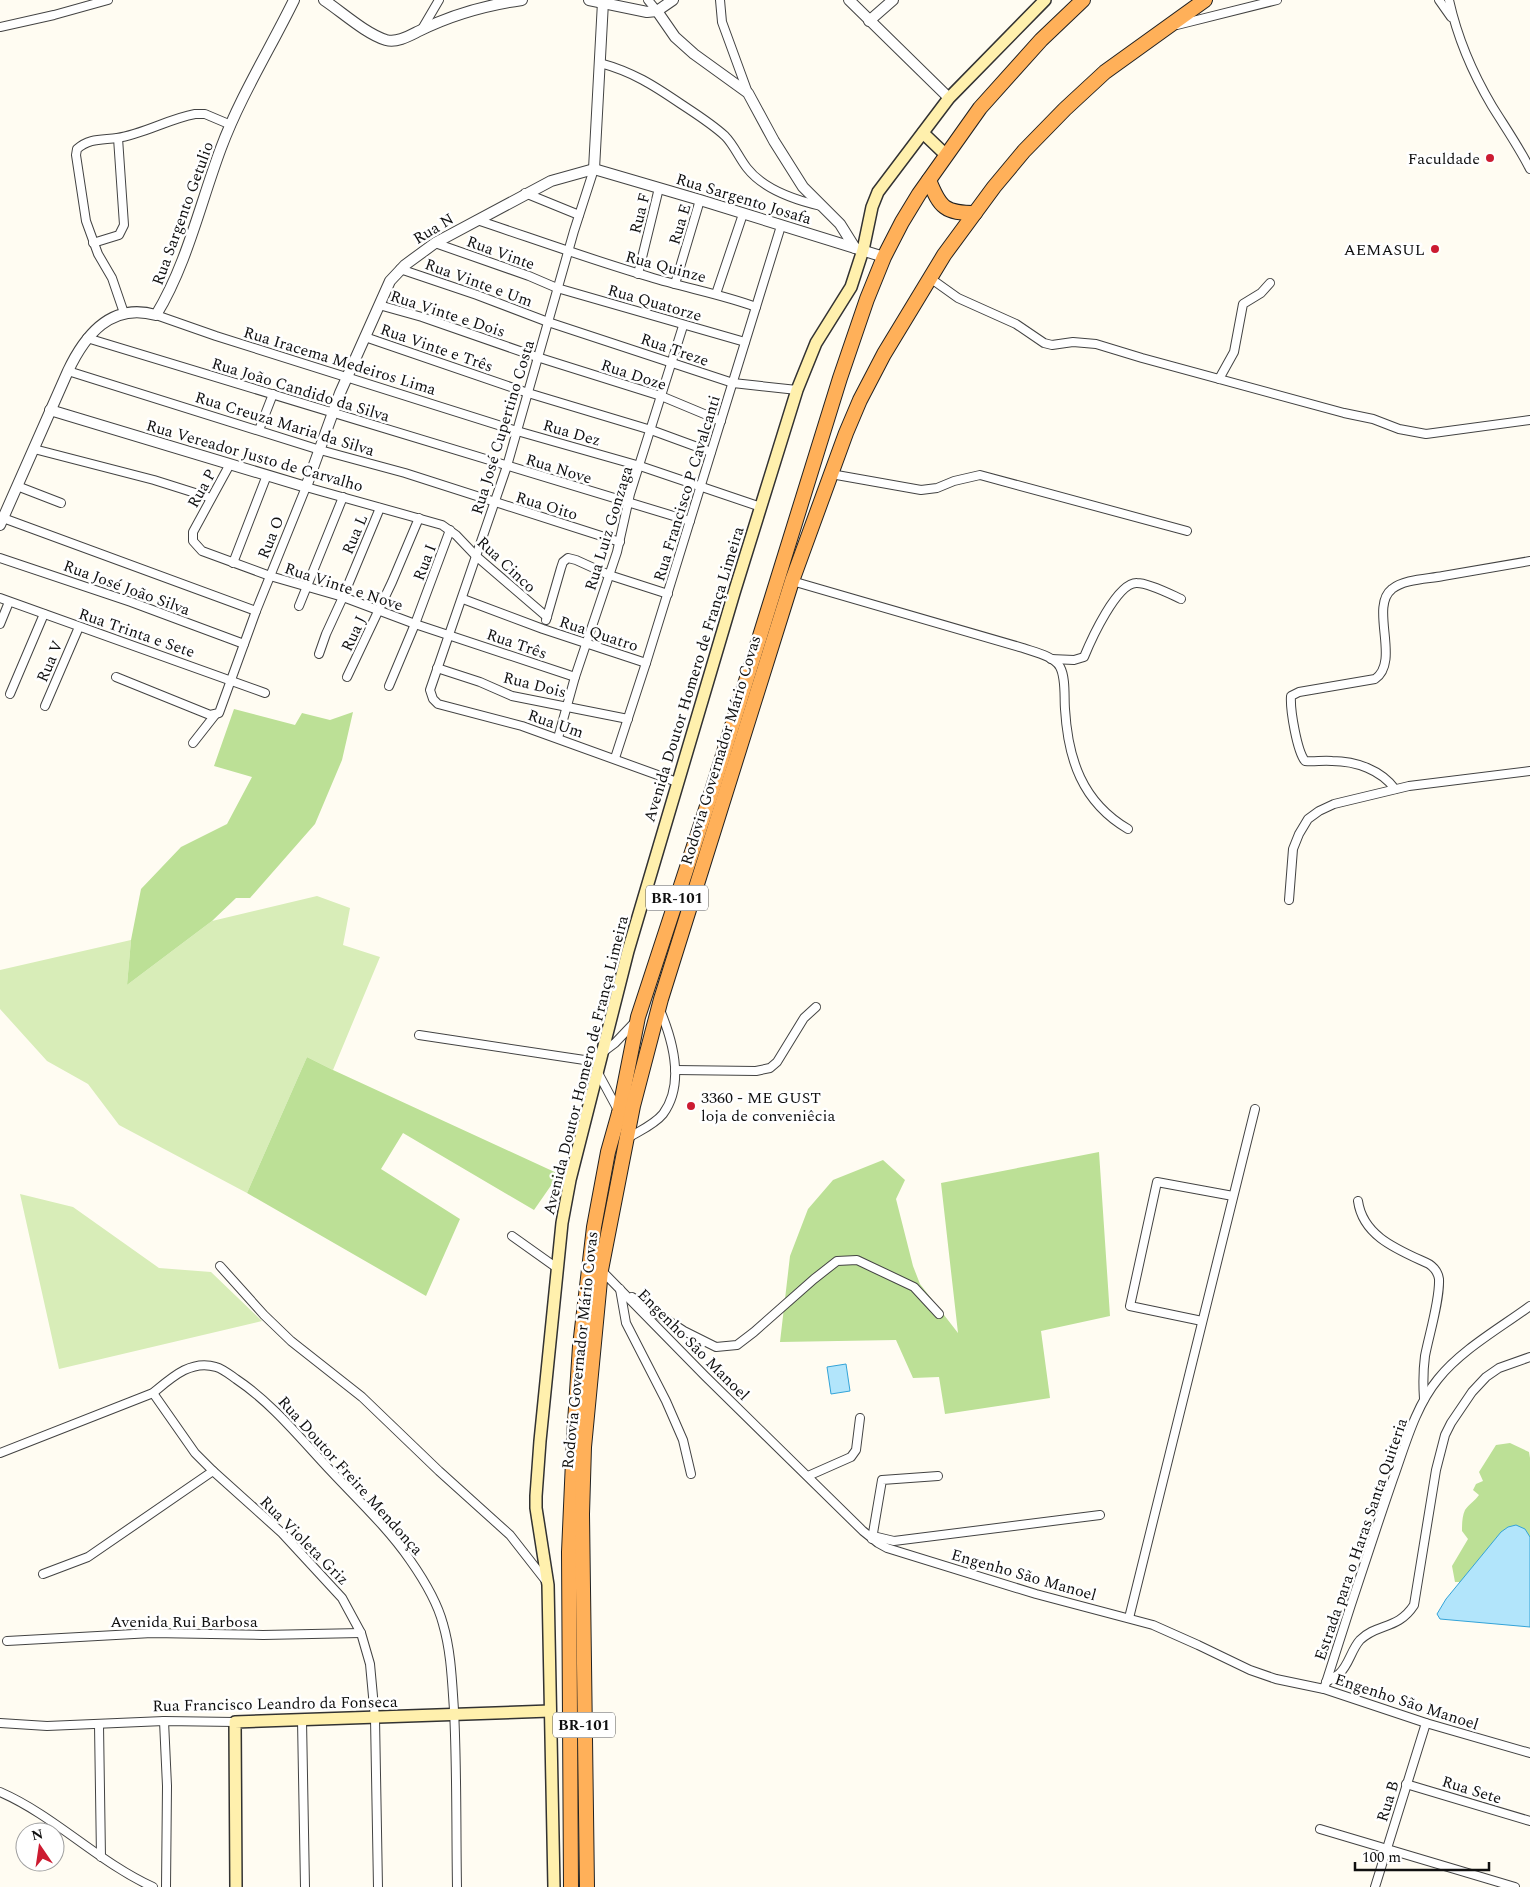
<svg xmlns="http://www.w3.org/2000/svg" width="1530" height="1887" font-family="Spectral,serif">
	<style>
		.green { fill: #d8edb8 }
		.forest { fill: #bce096 }
		.water { fill: #b2e5fb; stroke: #33a3d8 }
		.lines { fill: none; stroke-linecap: round; stroke-linejoin: round }
		.minor-casing { stroke: #434343; stroke-width: 10 }
		.tertiary-casing { stroke: #434343; stroke-width: 12 }
		.secondary-casing { stroke: #323232; stroke-width: 14 }
		.trunk-casing { stroke: #212121; stroke-width: 16 }
		.minor { stroke: #fff; stroke-width: 8 }
		.tertiary { stroke: #fff; stroke-width: 10 }
		.secondary { stroke: #fff0ad; stroke-width: 11 }
		.trunk { stroke: #ffb059; stroke-width: 14 }
		.poi-dot { fill: #cc1b31; stroke: #fff; stroke-width: 2 }
		.labels { text-anchor: middle; stroke-width: 5; stroke-linejoin: round; paint-order: stroke }
		.shield { fill: #fff; stroke: #585858; stroke-width: 1 }
		.shield-label { font-size: 15px; font-weight: bold; fill: #101010 }
		.poi-label { font-size: 16px; fill: #101010; stroke: #fff; text-anchor: end }
		.street-label { font-size: 16px; fill: #101010; stroke: #fff }
	</style>
	<rect width="100%" height="100%" fill="#fffcf2"/>
	<g class="green">
		<path d="M317,896l33,12 -7,37 37,12 -47,113 -26,-13 -60,136 -128,-68 -31,-41 -41,-23 -47,-52v-39l131,-30 -4,45 85,-64z"/>
		<path d="M20,1194l53,13 86,61 52,4 51,49 -203,48z"/>
	</g>
	<g class="forest">
		<path d="M234,709l61,16 7,-12 28,7 23,-8 -11,48 -27,64 -65,74h-14l-24,23 -85,64 4,-45 10,-51 40,-42 46,-23 25,-47 -38,-11z"/>
		<path d="M307,1057l26,13 226,104 -25,36 -131,-77 -22,36 79,50 -34,77 -179,-103z"/>
		<path d="M1099,1152l11,164 -69,15 9,67 -105,16 -6,-37 -26,1 -17,-38 -116,2 10,-86 18,-47 25,-29 50,-20 22,20 -9,19 17,67 7,18 38,49 -17,-150z"/>
		<path d="M1510,1443l19,9 1,6v103l-49,-4 -19,25h-7l-3,-16 16,-27 -6,-8c0,-6 0,-15 3,-21 4,-6 10,-9 14,-15l-6,-5 3,-6 7,-3 -4,-9 17,-27z"/>
	</g>
	<g class="water">
		<path d="M846,1364l4,27 -19,3 -4,-27z"/>
		<path d="M1516,1525l9,4 5,8v90l-90,-8 -3,-5 9,-15 55,-67 7,-5z"/>
	</g>
	<g class="lines">
		<g class="minor-casing">
			<g id="minor">
				<path d="M648,0l9,11"/>
				<path d="M720,0l2,22 26,71"/>
				<path d="M1439,0l12,17"/>
				<path d="M1449,0c8,36 24,74 43,106 13,21 27,41 38,63"/>
				<path d="M1177,25l100,-25"/>
				<path d="M0,27l54,-12 54,-15"/>
				<path d="M422,29l17,-29"/>
				<path d="M600,63c33,9 53,22 81,41 15,10 31,20 44,32 9,9 14,22 22,32 17,22 48,32 74,38"/>
				<path d="M594,169l-20,62 -67,235 -77,224 3,9 5,5 84,22 155,56"/>
				<path d="M525,193l54,22"/>
				<path d="M477,220c57,19 115,40 173,57 35,11 71,17 106,30"/>
				<path d="M93,243l26,-8 5,-10 -6,-87"/>
				<path d="M435,243l94,33 28,12 188,54"/>
				<path d="M400,269l77,26 71,27 185,61 64,7"/>
				<path d="M638,274l21,-86"/>
				<path d="M930,278l28,20 58,26 28,19 8,2 21,-3 23,2 46,14 202,55 29,6 26,10 27,5 104,-14"/>
				<path d="M675,284l25,-84"/>
				<path d="M716,294l27,-80"/>
				<path d="M379,305l43,12 115,40 124,39 60,25"/>
				<path d="M124,313l-12,-35 -14,-24 -12,-33 -10,-66 1,-6c12,-11 25,-9 40,-11 27,-4 51,-19 78,-24h10l26,11"/>
				<path d="M156,315l60,21 301,95 123,35 121,41"/>
				<path d="M365,337l163,56 123,37 60,22"/>
				<path d="M87,338l603,183"/>
				<path d="M68,371l252,79 85,23 215,69"/>
				<path d="M1219,379l15,-27 9,-48 18,-11 9,-10"/>
				<path d="M259,430l14,-36"/>
				<path d="M34,449l120,31 57,18"/>
				<path d="M230,464l-37,68v9l9,10 68,25 73,21 72,27 160,53"/>
				<path d="M831,474l90,16 16,-2 17,-7 26,-6 207,56"/>
				<path d="M17,486l44,17"/>
				<path d="M3,518l253,93"/>
				<path d="M0,558l131,44 113,42"/>
				<path d="M233,563l34,-88"/>
				<path d="M792,581l231,67c11,4 31,8 37,19 6,11 4,30 5,42 3,50 17,93 63,120"/>
				<path d="M0,598l265,95"/>
				<path d="M463,599l80,30 103,34"/>
				<path d="M299,606l44,-109"/>
				<path d="M546,620l15,-52 2,-6 5,-4 8,2 33,15 59,19"/>
				<path d="M0,624l9,-22"/>
				<path d="M319,654l7,-20 17,-37 37,-89"/>
				<path d="M1051,659l23,1 10,-3c7,-17 33,-75 53,-74 12,0 33,11 44,16"/>
				<path d="M437,668l43,14 32,14 116,23"/>
				<path d="M116,677l94,38 9,-2 37,-102 50,-124 136,38 14,10 20,21 71,61"/>
				<path d="M347,677l45,-95 27,-64"/>
				<path d="M389,686l26,-62 35,-94"/>
				<path d="M10,694l34,-80"/>
				<path d="M45,706l34,-79"/>
				<path d="M558,738l17,-61 42,-125 13,-58 53,-168"/>
				<path d="M193,743l22,-28"/>
				<path d="M615,758l31,-95 135,-437"/>
				<path d="M1395,789c-14,-19 -39,-28 -63,-28 -9,-1 -18,1 -27,0 -8,-10 -15,-51 -14,-65l8,-4 76,-13c26,-18 -6,-72 17,-90 12,-10 36,-10 51,-13 29,-5 58,-10 87,-15"/>
				<path d="M1289,900l4,-51 6,-15 9,-15 11,-8 15,-7 75,-18 121,-15"/>
				<path d="M419,1035l172,26 24,-18 19,-20"/>
				<path d="M675,1070l81,1 14,-3 7,-6 27,-44 12,-11"/>
				<path d="M597,1071l21,39"/>
				<path d="M628,1138c11,-7 26,-13 35,-24 22,-30 10,-73 -3,-104"/>
				<path d="M1358,1201c5,36 41,49 71,63 6,4 9,8 10,15 1,21 -10,56 -14,77 -2,15 -2,28 -1,43"/>
				<path d="M512,1236l45,32"/>
				<path d="M220,1266l44,49 27,26 71,56 77,74 71,64 36,46"/>
				<path d="M601,1270l104,106 158,155 15,12 9,5 149,46 117,31 45,20 52,25 26,9 48,10 102,34 104,30"/>
				<path d="M620,1289l6,34 40,78 17,39 8,34"/>
				<path d="M632,1297l52,34 32,16 21,-2 17,-13 60,-53 23,-18 20,-1 57,27 25,27"/>
				<path d="M1202,1321l-72,-15 27,-124 76,14"/>
				<path d="M153,1393l42,60 18,18 69,62 60,65 19,35 9,31 5,54 3,169"/>
				<path d="M0,1453l153,-60c18,-15 38,-34 63,-26 7,2 13,7 20,12 36,24 64,59 94,91 27,29 58,58 80,90 14,20 27,41 33,64 8,27 9,57 11,86 3,59 2,118 3,177"/>
				<path d="M808,1476l43,-19 5,-7 4,-32"/>
				<path d="M873,1536l21,5 206,-26"/>
				<path d="M872,1539l10,-59 56,-4"/>
				<path d="M43,1574l45,-17 125,-86"/>
				<path d="M1129,1618l126,-509"/>
				<path d="M7,1641l145,-8 111,2 98,-2"/>
				<path d="M1326,1682c4,-2 9,-5 13,-8 10,-9 12,-24 21,-34 17,-17 38,-10 54,-35l22,-135 9,-35 6,-12 21,-31 14,-15 13,-9 31,-11"/>
				<path d="M1324,1689c22,-70 45,-140 69,-210 12,-33 22,-72 45,-100 23,-29 62,-51 92,-73"/>
				<path d="M302,1720l3,167"/>
				<path d="M164,1721l3,65 -1,101"/>
				<path d="M0,1723l47,3 117,-5 71,1"/>
				<path d="M99,1725l2,132"/>
				<path d="M1406,1784l124,37"/>
				<path d="M0,1792c55,24 98,70 153,95"/>
				<path d="M1320,1829l195,58"/>
				<path d="M1375,1887l51,-164"/>
			</g>
		</g>
		<g class="tertiary-casing">
			<g id="tertiary">
				<path d="M324,0c18,12 42,34 62,40 11,3 23,-4 33,-9 32,-16 68,-26 103,-31"/>
				<path d="M589,0l58,12 10,-1 16,-11"/>
				<path d="M849,0l100,98"/>
				<path d="M657,11l18,26 19,17 54,39 26,48 29,46 37,37 15,24"/>
				<path d="M869,21l24,-21"/>
				<path d="M594,169l9,-167"/>
				<path d="M50,410l256,77 34,-94 50,-112 15,-16 30,-22 116,-62 43,-12 106,31 184,57"/>
				<path d="M0,525l68,-154c17,-36 43,-69 88,-56 31,-51 44,-111 65,-167 19,-51 49,-99 73,-148"/>
			</g>
		</g>
		<g class="secondary-casing">
			<g id="secondary">
				<path d="M923,133l23,22"/>
				<path d="M236,1887l-1,-165 315,-11"/>
				<path d="M554,1887l-6,-302 -12,-77v-12l4,-55 22,-218 8,-43 58,-229 106,-358 63,-203 19,-47 35,-56 12,-37 9,-43 6,-15 71,-94 96,-98"/>
			</g>
		</g>
		<g class="trunk-casing">
			<g id="trunk">
				<path d="M929,180c11,28 16,33 46,33"/>
				<path d="M571,1887l-2,-335 5,-114 6,-92 14,-119 14,-75 11,-39 19,-96 73,-223 129,-416 27,-79 17,-42 18,-35 17,-28 61,-86 61,-68 42,-40"/>
				<path d="M587,1887l-5,-373 2,-67 17,-177 32,-164 28,-107 131,-418 54,-148 14,-33 24,-46 60,-99 50,-68 30,-36 41,-42 40,-37 100,-72"/>
			</g>
		</g>
		<use href="#minor" class="minor"/>
		<use href="#tertiary" class="tertiary"/>
		<use href="#secondary" class="secondary"/>
		<use href="#trunk" class="trunk"/>
	</g>
	<g class="poi-dot">
		<circle cx="1490" cy="158" r="5"/>
		<circle cx="1435" cy="249" r="5"/>
		<circle cx="691" cy="1106" r="5"/>
	</g>
	<g class="labels">
		<g class="shield">
			<rect x="646" y="885.5" width="62" height="25" rx="4"/>
			<rect x="553" y="1712.5" width="62" height="25" rx="4"/>
		</g>
		<g class="shield-label">
			<text x="677" y="903">BR-101</text>
			<text x="584" y="1730">BR-101</text>
		</g>
		<g class="poi-label">
			<text x="1480" y="164">Faculdade</text>
			<text x="1425" y="255">AEMASUL</text>
			<text x="701" y="1103" text-anchor="start">3360 - ME GUST<tspan x="701" dy="18">loja de conveniêcia</tspan></text>
		</g>
		<g class="street-label">
			<text transform="translate(744 198) rotate(17)" y="6">Rua Sargento Josafa</text>
			<text transform="translate(182 213) rotate(-70)" y="6">Rua Sargento Getulio</text>
			<text transform="translate(639 213) rotate(-76)" y="6">Rua F</text>
			<text transform="translate(679 224) rotate(-73)" y="6">Rua E</text>
			<text transform="translate(433 228) rotate(-31)" y="6">Rua N</text>
			<text transform="translate(501 252) rotate(20)" y="6">Rua Vinte</text>
			<text transform="translate(666 266) rotate(15)" y="6">Rua Quinze</text>
			<text transform="translate(479 282) rotate(20)" y="6">Rua Vinte e Um</text>
			<text transform="translate(655 302) rotate(16)" y="6">Rua Quatorze</text>
			<text transform="translate(448 313) rotate(18)" y="6">Rua Vinte e Dois</text>
			<text transform="translate(437 347) rotate(19)" y="6">Rua Vinte e Três</text>
			<text transform="translate(675 349) rotate(19)" y="6">Rua Treze</text>
			<text transform="translate(340 360) rotate(17)" y="6">Rua Iracema Medeiros Lima</text>
			<text transform="translate(634 374) rotate(18)" y="6">Rua Doze</text>
			<text transform="translate(301 389) rotate(17)" y="6">Rua João Candido da Silva</text>
			<text transform="translate(285 423) rotate(17)" y="6">Rua Creuza Maria da Silva</text>
			<text transform="translate(502 427) rotate(-73)" y="6">Rua José Cupertino Costa</text>
			<text transform="translate(572 432) rotate(16)" y="6">Rua Dez</text>
			<text transform="translate(255 455) rotate(16)" y="6">Rua Vereador Justo de Carvalho</text>
			<text transform="translate(559 468) rotate(17)" y="6">Rua Nove</text>
			<text transform="translate(201 488) rotate(-61)" y="6">Rua P</text>
			<text transform="translate(686 488) rotate(-73)" y="6">Rua Francisco P Cavalcanti</text>
			<text transform="translate(547 505) rotate(17)" y="6">Rua Oito</text>
			<text transform="translate(608 528) rotate(-73)" y="6">Rua Luiz Gonzaga</text>
			<text transform="translate(354 534) rotate(-67)" y="6">Rua L</text>
			<text transform="translate(270 537) rotate(-68)" y="6">Rua O</text>
			<text transform="translate(424 562) rotate(-69)" y="6">Rua I</text>
			<text transform="translate(507 564) rotate(43)" y="6">Rua Cinco</text>
			<text transform="translate(344 586) rotate(18)" y="6">Rua Vinte e Nove</text>
			<text transform="translate(127 587) rotate(20)" y="6">Rua José João Silva</text>
			<text transform="translate(137 632) rotate(19)" y="6">Rua Trinta e Sete</text>
			<text transform="translate(353 633) rotate(-65)" y="6">Rua J</text>
			<text transform="translate(599 633) rotate(18)" y="6">Rua Quatro</text>
			<text transform="translate(517 643) rotate(19)" y="6">Rua Três</text>
			<text transform="translate(49 661) rotate(-67)" y="6">Rua V</text>
			<text transform="translate(693 674) rotate(-73)" y="6">Avenida Doutor Homero de França Limeira</text>
			<text transform="translate(535 684) rotate(14)" y="6">Rua Dois</text>
			<text transform="translate(556 723) rotate(19)" y="6">Rua Um</text>
			<text transform="translate(720 750) rotate(-73)" y="6">Rodovia Governador Mário Covas</text>
			<text transform="translate(585 1065) rotate(-76)" y="6">Avenida Doutor Homero de França Limeira</text>
			<text transform="translate(694 1344) rotate(45)" y="6">Engenho São Manoel</text>
			<text transform="translate(579 1350) rotate(-84)" y="6">Rodovia Governador Mário Covas</text>
			<text transform="translate(351 1475) rotate(48)" y="6">Rua Doutor Freire Mendonça</text>
			<text transform="translate(1360 1539) rotate(-71)" y="6">Estrada para o Haras Santa Quiteria</text>
			<text transform="translate(305 1540) rotate(45)" y="6">Rua Violeta Griz</text>
			<text transform="translate(1024 1574) rotate(16)" y="6">Engenho São Manoel</text>
			<text x="184" y="1627">Avenida Rui Barbosa</text>
			<text transform="translate(1407 1701) rotate(18)" y="6">Engenho São Manoel</text>
			<text transform="translate(275 1703) rotate(-1)" y="6">Rua Francisco Leandro da Fonseca</text>
			<text transform="translate(1472 1789) rotate(17)" y="6">Rua Sete</text>
			<text transform="translate(1387 1801) rotate(-73)" y="6">Rua B</text>
		</g>
	</g>
	<g transform="translate(40 1847) rotate(347)"><circle r="24" fill="#ffffff" stroke="#9f9f9f"/>
	<path d="M0-4L9 19L0 12L-9 19Z" fill="#cc1b31"/>
	<text y="-8" font-size="14" font-weight="bold" text-anchor="middle" fill="#101010">N</text>
	</g>
	<path d="M1355 1862v8h134v-8" fill="none" stroke="#101010" stroke-width="2.5"/>
	<text x="1362" y="1862" font-size="15" fill="#101010" stroke="#ffffff" stroke-width="4" paint-order="stroke">100 m</text>
</svg>
